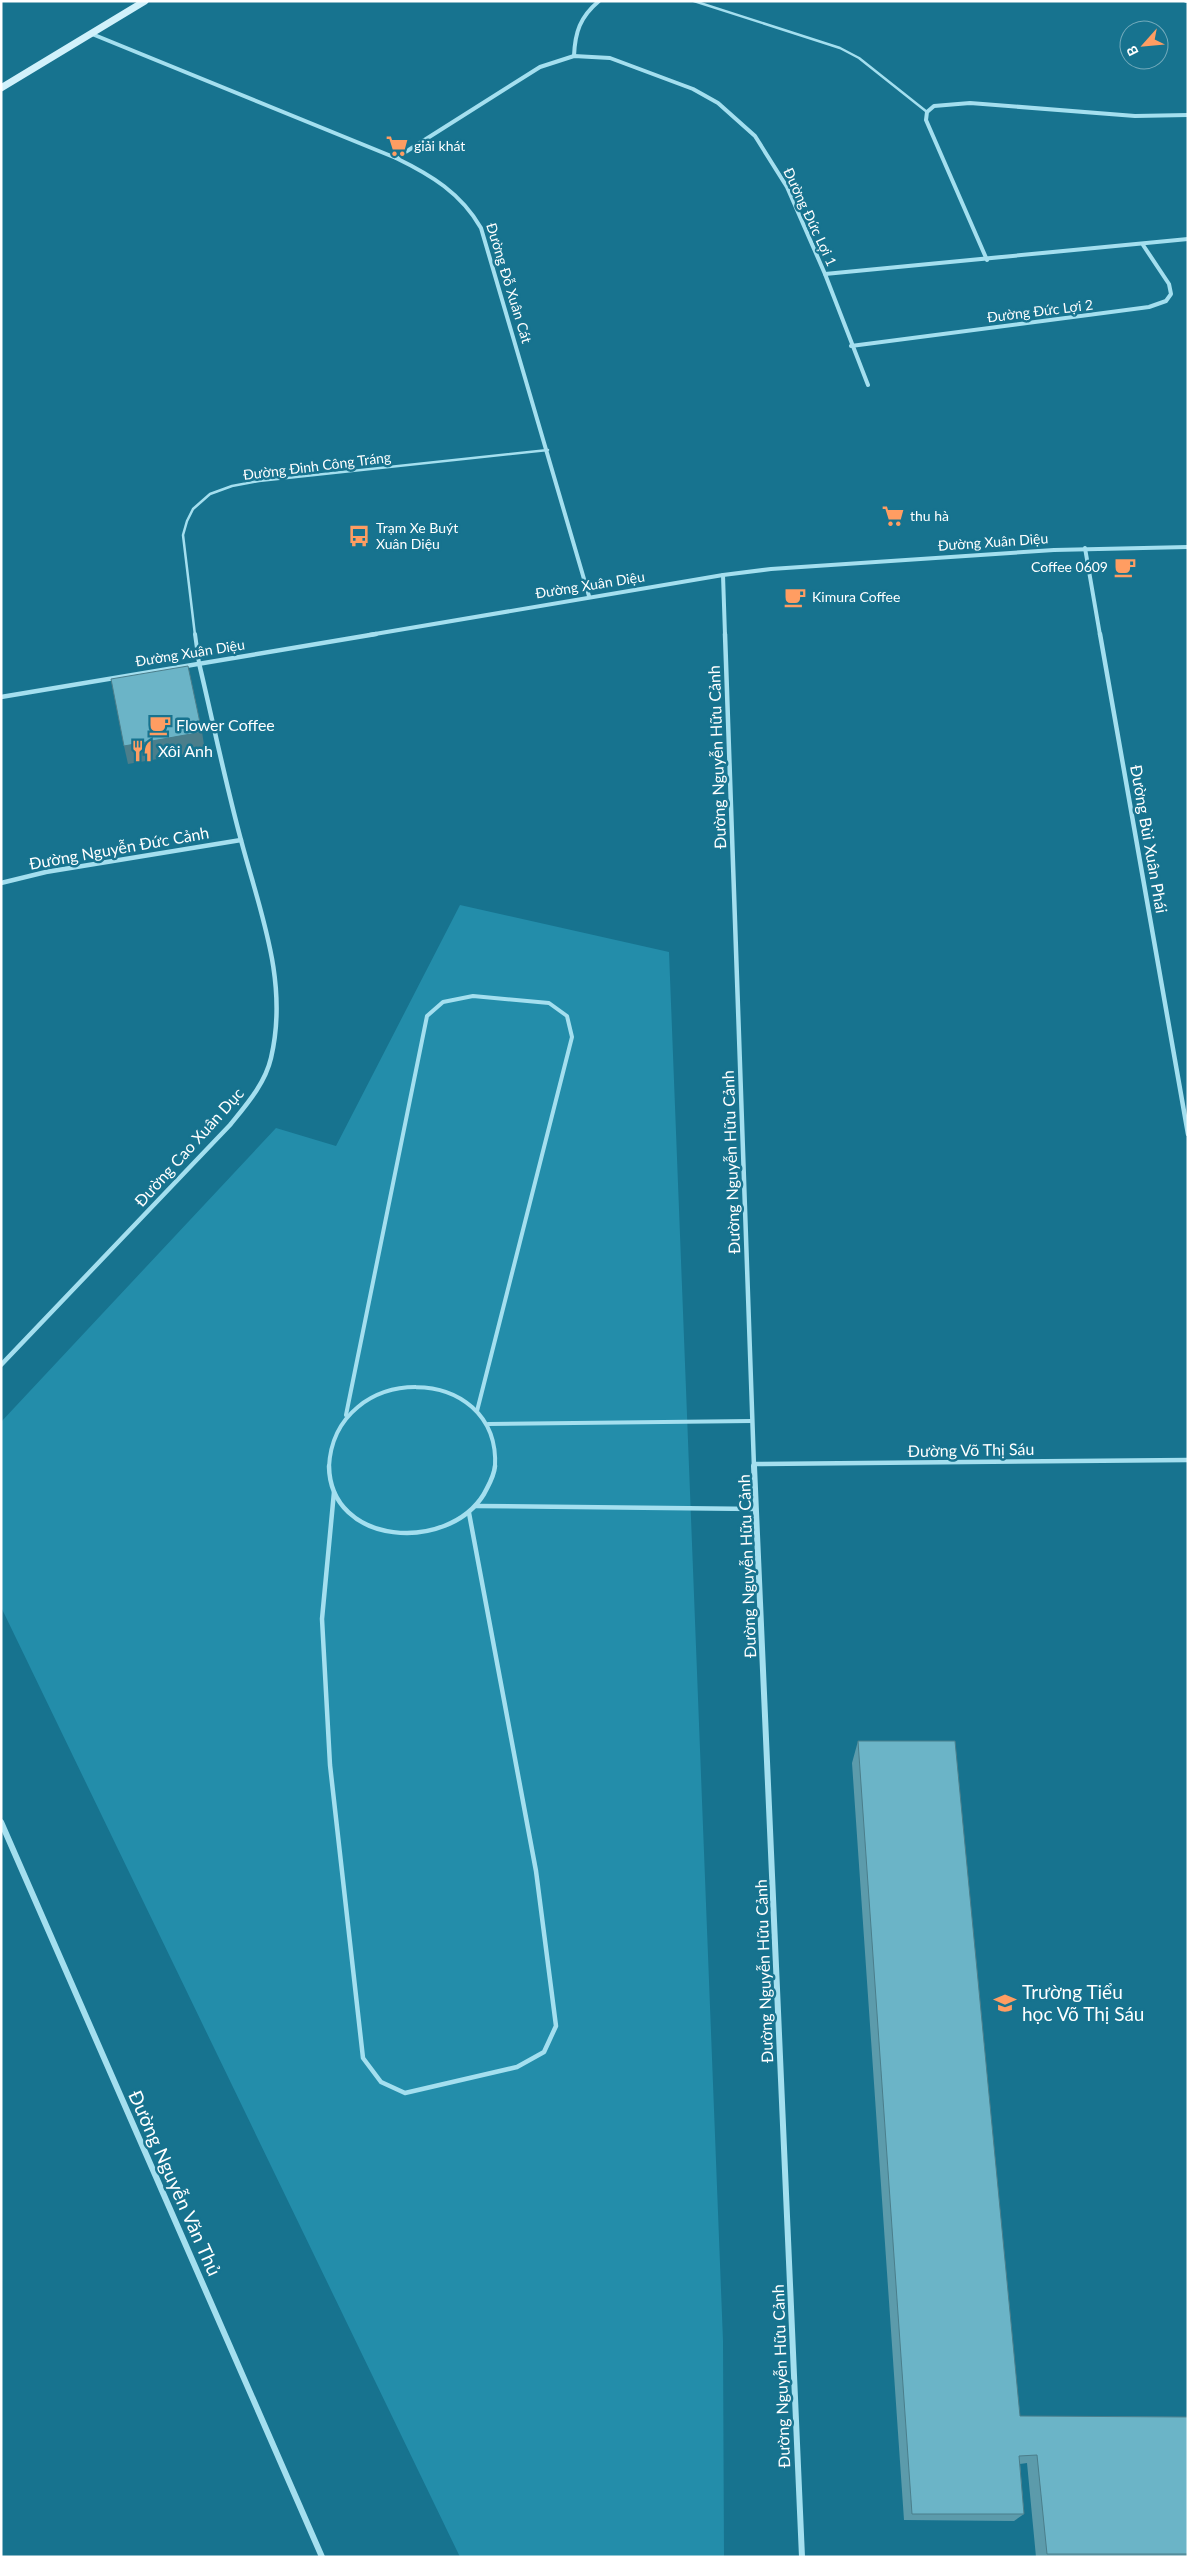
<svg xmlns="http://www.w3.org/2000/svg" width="1189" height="2558" font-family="Lato,sans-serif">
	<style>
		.green { fill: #238daa }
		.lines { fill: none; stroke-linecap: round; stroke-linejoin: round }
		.lane-far2 { stroke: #a4dfef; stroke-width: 2.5 }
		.lane-far1 { stroke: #a4dfef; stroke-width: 4 }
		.lane { stroke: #a4dfef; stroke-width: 4.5 }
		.street-far2 { stroke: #a4dfef; stroke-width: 4 }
		.street-far1 { stroke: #a4dfef; stroke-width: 4.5 }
		.street { stroke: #a4dfef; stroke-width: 6 }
		.secondary { stroke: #d1f1fb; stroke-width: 7 }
		.wall { fill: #5c9bab }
		.shaded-wall { fill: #4b7e8b }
		.building { fill: #6bb4c7; stroke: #4b7e8b }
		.labels { text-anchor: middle; stroke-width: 5; stroke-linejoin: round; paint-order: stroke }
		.far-poi-label { font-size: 14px; fill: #fff; stroke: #17738f; text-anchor: start }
		.far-street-label { font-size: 14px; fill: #fff; stroke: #17738f }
		.poi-label { font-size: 16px; fill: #fff; stroke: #17738f; text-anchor: start }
		.street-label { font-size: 16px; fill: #fff; stroke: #17738f }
		.near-poi-label { font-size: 19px; fill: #fff; stroke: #17738f; text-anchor: start }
		.near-street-label { font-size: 19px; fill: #fff; stroke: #17738f }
	</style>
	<rect width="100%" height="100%" fill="#17738f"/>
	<path class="green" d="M460,905l209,47 54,1389 1,216h-264l-459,-950v-185l275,-294 60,18z"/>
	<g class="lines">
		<g class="lane-far2">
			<path d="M694,1l146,47 19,10 68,54"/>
			<path d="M195,635l-12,-100 4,-14 6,-12 17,-15 22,-8 27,-5 289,-31"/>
		</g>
		<g class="lane-far1">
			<path d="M195,634l4,29"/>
			<path d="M346,1415l81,-399 16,-14 30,-6 76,7 18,13 5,21 -95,374"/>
			<path d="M488,1424l264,-3"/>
			<path d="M329,1467c5,-107 172,-106 166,0"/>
		</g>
		<g class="lane">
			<path d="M329,1466c1,80 119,87 155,28 5,-10 10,-17 11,-28"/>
			<path d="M334,1492l-12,127 8,146 33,293 18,24 24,11 112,-26 27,-15 12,-26 -20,-155 -67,-358"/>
			<path d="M476,1506l280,3"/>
		</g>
		<g class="street-far2">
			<path d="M1186,1h2"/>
			<path d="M92,34l304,124c35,17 65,35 85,70l108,368"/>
			<path d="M574,56c1,-24 6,-39 25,-55"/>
			<path d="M396,158l144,-91 34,-11 36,2 83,31 25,14 37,33 32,51 38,87 43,111"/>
			<path d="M987,260l-61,-140 1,-8 7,-6 36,-3 165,13 53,-1"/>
			<path d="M825,274l363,-35"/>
			<path d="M851,346l298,-39 17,-6 5,-7 -2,-10 -26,-39"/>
			<path d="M1085,548l15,87"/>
			<path d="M723,575l2,60"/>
			<path d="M369,635l354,-60 48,-6 283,-19 134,-3"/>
		</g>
		<g class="street-far1">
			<path d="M725,634l29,833"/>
			<path d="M1100,634l88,500"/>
			<path d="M1,697l375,-63"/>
			<path d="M1,883l45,-11 195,-32"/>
			<path d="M1,1365l229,-240c16,-20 35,-41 41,-67 18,-76 -11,-146 -30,-218 -16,-59 -28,-118 -42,-177"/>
			<path d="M755,1464l433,-4"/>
		</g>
		<g class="street">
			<path d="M754,1466l48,1091"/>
			<path d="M1,1822l321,735"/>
		</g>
		<path class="secondary" d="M1,88l144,-87"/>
	</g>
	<path class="wall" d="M858,1741l162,675 168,1v140h-152l-9,-94 -7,1 4,50 -10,7 -110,-1 -52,-757z"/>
	<path class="shaded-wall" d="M202,732l3,19 -77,13 -4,-18z"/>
	<g class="building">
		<path d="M188,666l14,66 -78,14 -13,-67z"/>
		<path d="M858,1741h97l65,675 168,1v137h-141l-10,-99 -18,1 5,58h-112z"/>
	</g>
	<defs>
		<g id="supermarket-bare" transform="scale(1.725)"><path d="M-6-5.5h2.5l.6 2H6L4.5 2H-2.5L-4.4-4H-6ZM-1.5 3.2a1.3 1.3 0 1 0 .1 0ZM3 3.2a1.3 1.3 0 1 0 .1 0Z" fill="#ff9d62" stroke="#17738f" stroke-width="2.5" paint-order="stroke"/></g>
		<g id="bus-bare" transform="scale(1.725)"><path d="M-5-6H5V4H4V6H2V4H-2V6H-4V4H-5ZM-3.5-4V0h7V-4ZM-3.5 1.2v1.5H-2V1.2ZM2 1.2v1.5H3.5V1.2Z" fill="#ff9d62" stroke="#17738f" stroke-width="2.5" paint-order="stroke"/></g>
		<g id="cafe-bare" transform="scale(1.725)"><path d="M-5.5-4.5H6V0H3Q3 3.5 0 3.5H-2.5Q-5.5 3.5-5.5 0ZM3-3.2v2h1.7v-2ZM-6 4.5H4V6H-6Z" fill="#ff9d62" stroke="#17738f" stroke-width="2.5" paint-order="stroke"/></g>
		<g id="restaurant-bare" transform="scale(1.725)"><path d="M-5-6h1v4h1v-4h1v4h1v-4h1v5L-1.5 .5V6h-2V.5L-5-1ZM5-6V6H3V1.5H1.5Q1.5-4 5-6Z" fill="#ff9d62" stroke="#17738f" stroke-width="2.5" paint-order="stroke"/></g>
		<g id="school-bare" transform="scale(1.725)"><path d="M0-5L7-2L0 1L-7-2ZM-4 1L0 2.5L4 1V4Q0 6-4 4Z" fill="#ff9d62" stroke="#17738f" stroke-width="2.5" paint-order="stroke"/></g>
	</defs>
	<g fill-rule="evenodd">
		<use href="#supermarket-bare" x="397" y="146"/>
		<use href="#supermarket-bare" x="893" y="516"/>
		<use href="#bus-bare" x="359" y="536"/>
		<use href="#cafe-bare" x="1125" y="567"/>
		<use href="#cafe-bare" x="795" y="597"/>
		<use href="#cafe-bare" x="160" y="725"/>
		<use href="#restaurant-bare" x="142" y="751"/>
		<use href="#school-bare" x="1005" y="2003"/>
	</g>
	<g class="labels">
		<g class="far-poi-label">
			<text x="414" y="151">giải khát</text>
			<text x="910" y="521">thu hà</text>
			<text x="376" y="533">Trạm Xe Buýt<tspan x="376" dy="16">Xuân Diệu</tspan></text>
			<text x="1108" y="572" text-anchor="end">Coffee 0609</text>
			<text x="812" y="602">Kimura Coffee</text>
		</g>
		<g class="far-street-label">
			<text transform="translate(810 217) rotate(65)" y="5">Đường Đức Lợi 1</text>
			<text transform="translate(509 283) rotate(73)" y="5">Đường Đỗ Xuân Cát</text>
			<text transform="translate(1040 311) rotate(-7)" y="5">Đường Đức Lợi 2</text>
			<text transform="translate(317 466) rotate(-7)" y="5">Đường Đinh Công Tráng</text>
			<text transform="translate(993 542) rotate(-4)" y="5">Đường Xuân Diệu</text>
			<text transform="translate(590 585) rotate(-9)" y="5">Đường Xuân Diệu</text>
			<text transform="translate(190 653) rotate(-9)" y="5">Đường Xuân Diệu</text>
		</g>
		<g class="poi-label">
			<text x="176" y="731">Flower Coffee</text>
			<text x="158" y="757">Xôi Anh</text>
		</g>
		<g class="street-label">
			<text transform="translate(717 757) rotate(-92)" y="6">Đường Nguyễn Hữu Cảnh</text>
			<text transform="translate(1149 839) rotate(80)" y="6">Đường Bùi Xuân Phái</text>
			<text transform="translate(119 848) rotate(-10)" y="6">Đường Nguyễn Đức Cảnh</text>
			<text transform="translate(189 1147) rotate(-48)" y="6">Đường Cao Xuân Dục</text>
			<text transform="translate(731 1162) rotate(-92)" y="6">Đường Nguyễn Hữu Cảnh</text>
			<text transform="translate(971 1450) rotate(-1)" y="6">Đường Võ Thị Sáu</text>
			<text transform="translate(747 1566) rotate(-92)" y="6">Đường Nguyễn Hữu Cảnh</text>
			<text transform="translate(764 1971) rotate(-92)" y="6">Đường Nguyễn Hữu Cảnh</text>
			<text transform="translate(781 2376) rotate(-92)" y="6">Đường Nguyễn Hữu Cảnh</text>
		</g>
		<g class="near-poi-label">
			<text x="1022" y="1999">Trường Tiểu<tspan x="1022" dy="22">học Võ Thị Sáu</tspan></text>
		</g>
		<g class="near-street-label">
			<text transform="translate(175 2183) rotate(66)" y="7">Đường Nguyễn Văn Thủ</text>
		</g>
	</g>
	<rect width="1189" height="2558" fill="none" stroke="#ffffff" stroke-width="5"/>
	<g transform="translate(1144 45) rotate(243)"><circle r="24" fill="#17738f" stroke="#74abbc"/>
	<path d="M0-4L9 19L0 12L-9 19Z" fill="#ff9d62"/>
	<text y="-8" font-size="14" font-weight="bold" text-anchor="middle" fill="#ffffff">B</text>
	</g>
</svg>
